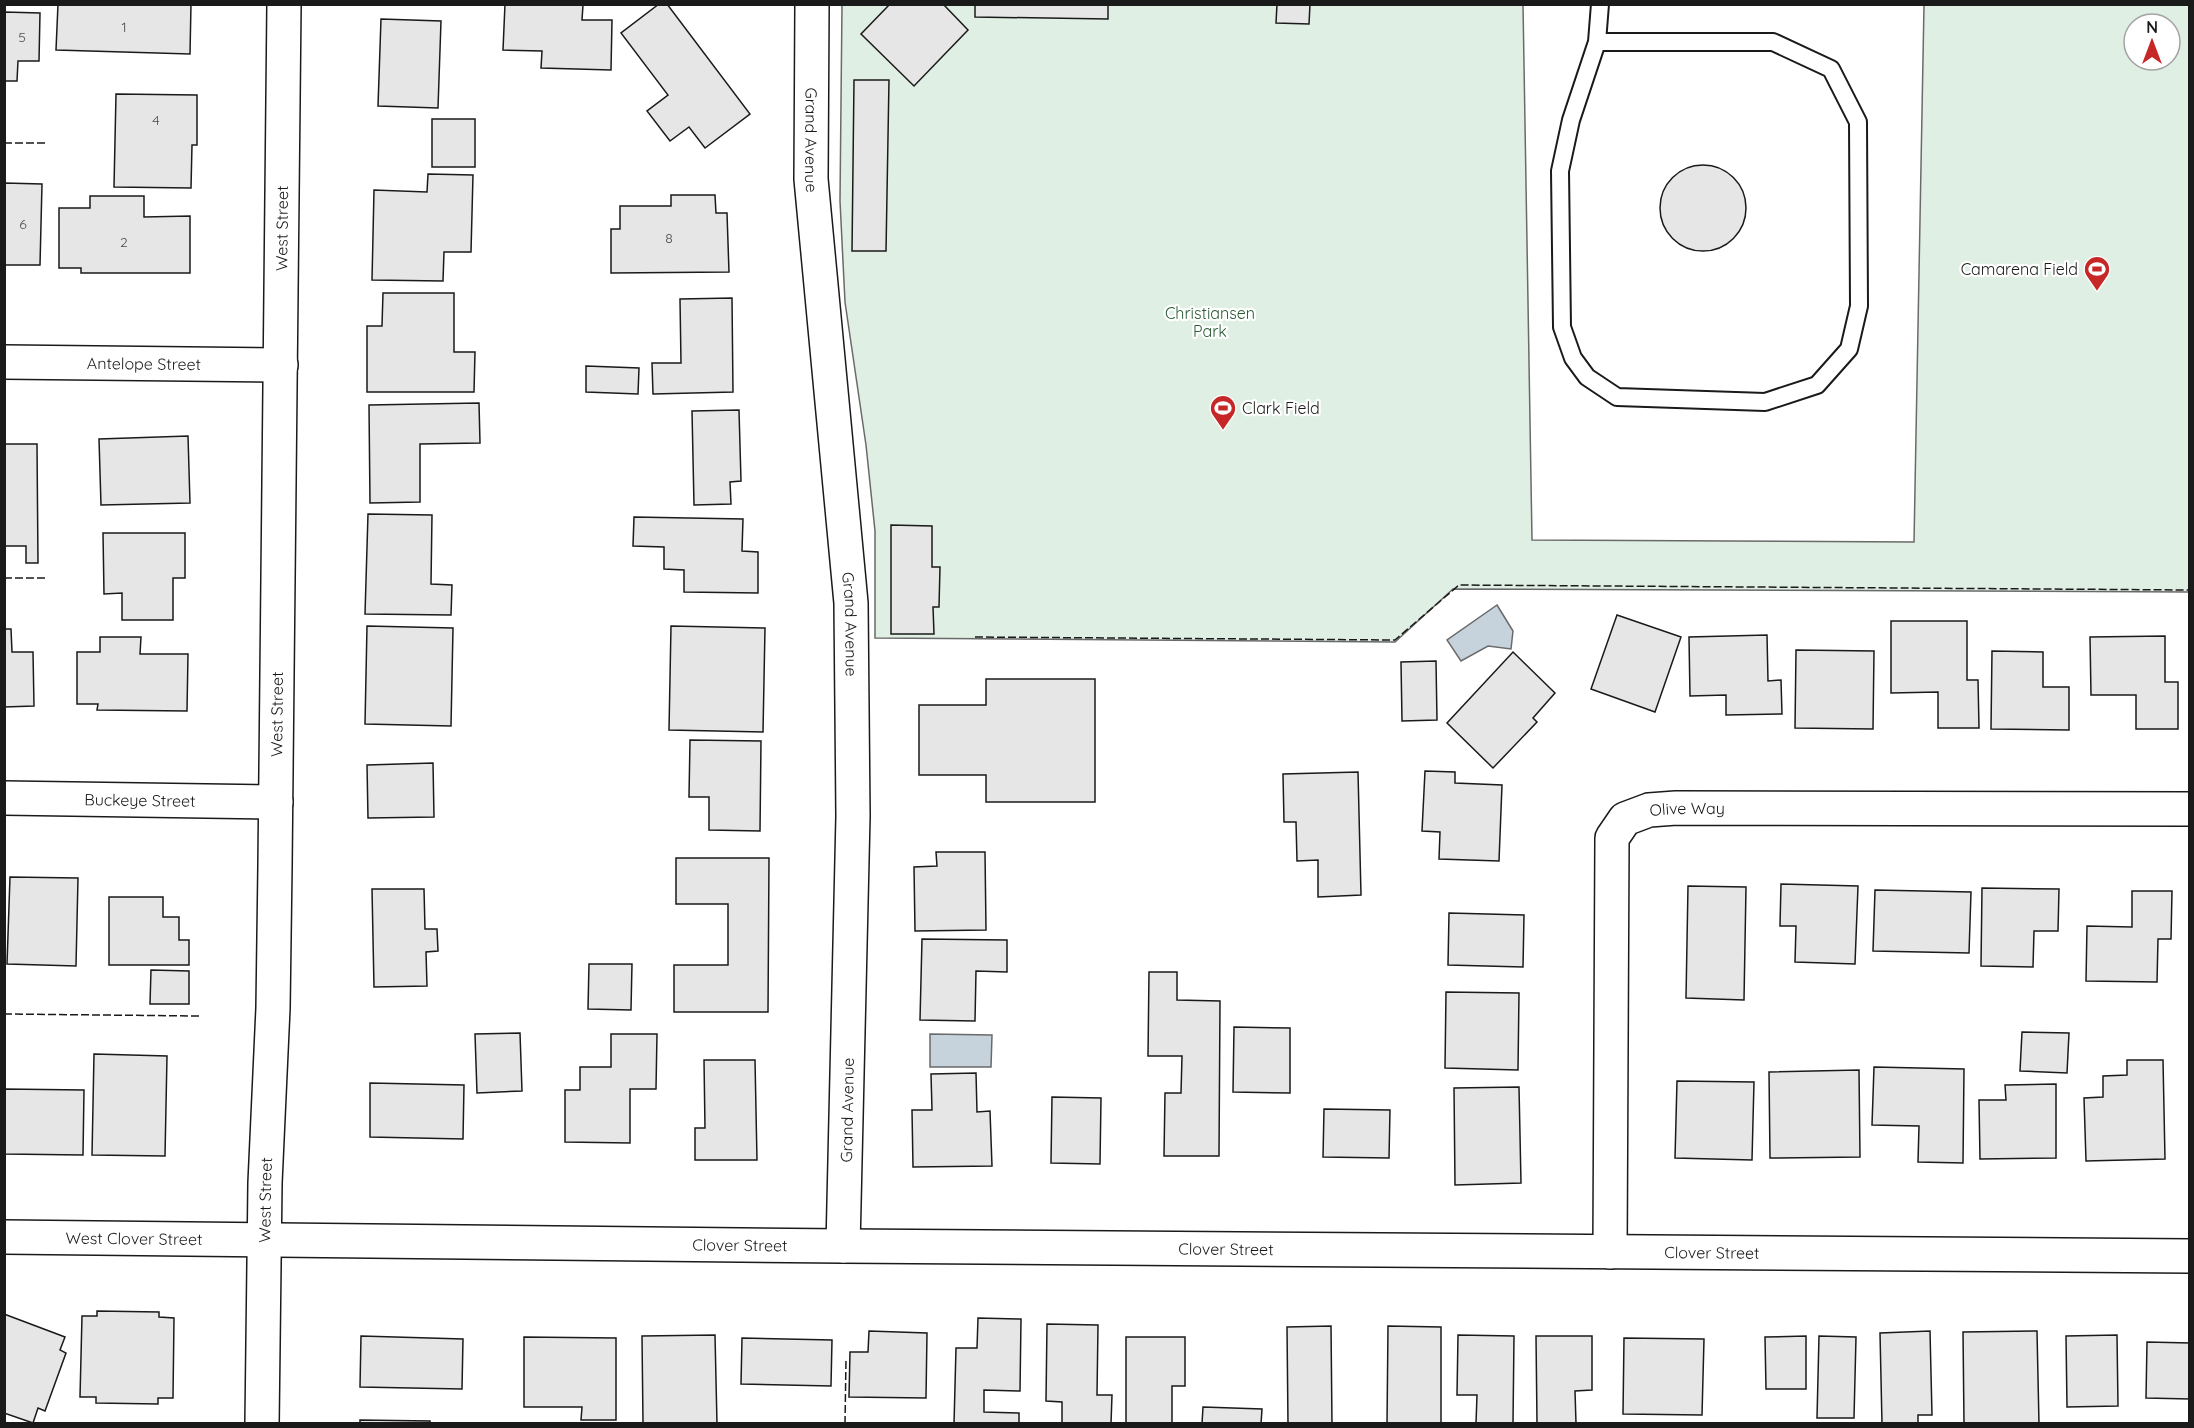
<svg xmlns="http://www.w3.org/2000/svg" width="2194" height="1428" font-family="Quicksand,sans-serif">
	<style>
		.green { fill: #e0efe3; stroke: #6a6a6a; stroke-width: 1.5; fill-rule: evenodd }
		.water { fill: #c6d2dc; stroke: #6a6a6a; stroke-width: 1.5 }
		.building { fill: #e6e6e6; stroke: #1a1a1a; stroke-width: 1.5 }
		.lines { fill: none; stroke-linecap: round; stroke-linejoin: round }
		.service-casing { stroke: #1a1a1a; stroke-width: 20 }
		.minor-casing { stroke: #1a1a1a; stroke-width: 36 }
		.secondary-casing { stroke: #1a1a1a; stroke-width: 36 }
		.service { stroke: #fff; stroke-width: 16 }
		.minor { stroke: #fff; stroke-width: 33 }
		.secondary { stroke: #fff; stroke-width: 33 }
		.fence { stroke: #1a1a1a; stroke-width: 1.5; stroke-dasharray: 8 3; stroke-linecap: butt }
		.labels { text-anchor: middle; stroke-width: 4.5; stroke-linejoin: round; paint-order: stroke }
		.number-label { font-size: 14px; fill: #4d4d4d }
		.street-label { font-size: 16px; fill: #1a1a1a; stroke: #fff }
		.poi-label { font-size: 16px; fill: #1a1a1a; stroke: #fff; text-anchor: end }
		.park-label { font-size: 16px; fill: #2b5a34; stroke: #fff }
	</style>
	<rect width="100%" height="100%" fill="#fff"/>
	<path class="green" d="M842,5h681l9,535 382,2 10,-537h265v587l-736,-3 -58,53 -520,-4v-107l-9,-86 -21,-143 -5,-101zM2134,24h36v36h-36z"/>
	<g class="water">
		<path d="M1497,605l16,26 -2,18 -23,-3 -27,15 -14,-21z"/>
		<path d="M930,1034l62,1 -1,32h-61z"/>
	</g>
	<g class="building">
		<path d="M58,4h133l-1,50 -134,-4z"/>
		<path d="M505,4l78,1 -1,15h30l-1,50 -70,-2 1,-17 -39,-1z"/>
		<path d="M659,4h8l83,110 -45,34 -16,-21 -19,14 -23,-30 21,-16 -47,-62z"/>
		<path d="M890,4h53l25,26 -54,56 -53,-52z"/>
		<path d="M975,4h133v15l-133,-2z"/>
		<path d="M1277,4h33l-1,20 -33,-1z"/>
		<path d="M4,12l36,1 -1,48h-21l-1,20h-13z"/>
		<path d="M381,19l60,2 -3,87 -60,-2z"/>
		<path d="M854,80h35l-3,171h-34z"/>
		<path d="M116,94l81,1v50h-5l-1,43 -77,-1z"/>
		<rect x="432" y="119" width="43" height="48"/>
		<circle cx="1703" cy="208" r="43"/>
		<path d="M428,174l45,1 -2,77h-27l-1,29 -71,-1 2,-90 53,2z"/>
		<path d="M4,183l38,1 -2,81h-36z"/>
		<path d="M671,195h44l1,18h11l2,59 -118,1v-44h9v-23h51z"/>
		<path d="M90,196h54v21l46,-1v57h-109v-5h-22v-60h31z"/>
		<path d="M383,293h71v59h21l-1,40h-107v-66h15z"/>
		<path d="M732,298l1,94 -80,2 -1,-31h29l-1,-64z"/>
		<path d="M586,366l53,2 -1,26 -52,-2z"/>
		<path d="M479,403l1,40 -60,1v58l-50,1 -1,-98z"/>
		<path d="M739,410l2,71 -11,1 1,22 -37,1 -2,-94z"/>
		<path d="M188,436l2,67 -89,2 -2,-66z"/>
		<path d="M4,444h33l1,119h-12v-17h-22z"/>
		<path d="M368,514l64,1 -1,69 21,1 -1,30 -86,-1z"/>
		<path d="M634,517l109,2 -1,32 16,1v41l-74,-1v-22l-20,-1v-22l-31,-1z"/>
		<path d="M891,525l41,1v41h8l-1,40h-6l1,27h-43z"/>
		<path d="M103,533h82v45h-12v42h-51v-27l-18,1z"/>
		<path d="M1617,615l64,22 -26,75 -64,-23z"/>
		<path d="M1891,621h76v59h11l1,48h-41v-36l-47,1z"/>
		<path d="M367,626l86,2 -2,98 -86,-2z"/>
		<path d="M671,626l94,2 -2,104 -94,-2z"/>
		<path d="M4,629h7l1,23h21l1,54 -30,1z"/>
		<path d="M1767,635l1,46 13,-1 1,34 -56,1v-20l-36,1 -1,-59z"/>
		<path d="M2165,636v46h13v47h-42v-34h-45l-1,-58z"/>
		<path d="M100,637h41l-1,17h48l-1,57 -90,-1 1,-6h-21v-52h23z"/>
		<path d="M1796,650l78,1 -1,78 -78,-1z"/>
		<path d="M1992,651l51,1v35h26v43l-78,-1z"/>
		<path d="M1513,652l42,41 -22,25 4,4 -44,46 -46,-45z"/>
		<path d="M1436,661l1,59 -35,1 -1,-59z"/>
		<path d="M986,679h109v123h-109v-27h-67v-70h67z"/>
		<path d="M690,740l71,1 -1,90 -51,-1v-33h-20z"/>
		<path d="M433,763l1,54 -66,1 -1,-53z"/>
		<path d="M1425,771l30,1v11l47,2 -3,76 -60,-2 1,-27 -18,-1z"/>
		<path d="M1358,772l3,123 -43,2v-37l-21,1 -1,-39h-12l-1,-48z"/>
		<path d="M936,852h49l1,78 -71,1 -1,-64 23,-1z"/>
		<path d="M676,858h93l-1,154h-94v-47h54v-61h-52z"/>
		<path d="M10,877l68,1 -2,88 -69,-2z"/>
		<path d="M1781,884l77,2 -3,78 -60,-2 1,-36h-16z"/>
		<path d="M1688,886l58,1 -2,113 -58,-2z"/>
		<path d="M1982,888l77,1 -1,42h-24l-1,36 -52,-1z"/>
		<path d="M372,889h52l1,40h12l1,22 -12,1 1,34 -53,1z"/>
		<path d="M1875,890l96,2 -2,61 -96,-2z"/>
		<path d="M2132,891h40l-1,48h-13l-1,43 -71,-1 1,-55 45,1z"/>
		<path d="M109,897h54v20h16v23h10v25h-80z"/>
		<path d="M1449,913l75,2 -1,52 -75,-2z"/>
		<path d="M922,939l85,1v32l-31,-1 -1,50 -55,-1z"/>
		<path d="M589,964h43l-1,46 -43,-1z"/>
		<path d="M151,970l38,1v33h-39z"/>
		<path d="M1149,972h28v28l43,1 -1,155h-55l1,-63h16l1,-37h-34z"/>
		<path d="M1446,992l73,1 -1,77 -73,-2z"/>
		<path d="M1234,1027l56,1v65l-57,-1z"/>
		<path d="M2022,1032l47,1 -2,40 -47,-2z"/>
		<path d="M520,1033l2,58 -45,2 -2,-59z"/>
		<path d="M611,1034h46l-1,55h-26v54l-65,-1v-52h15v-23h31z"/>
		<path d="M94,1054l73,2 -2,100 -73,-1z"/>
		<path d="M704,1060h51l2,100h-62v-32h10z"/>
		<path d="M2127,1060h36l2,99 -79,2 -2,-63 19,-1v-21l24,-1z"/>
		<path d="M1874,1067l90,2 -1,94 -45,-1 1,-36 -47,-1z"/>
		<path d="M1859,1070l1,87 -90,1 -1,-86z"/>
		<path d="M976,1073l1,39 13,-1 2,55 -79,1 -1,-57h20l-1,-36z"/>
		<path d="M1677,1081l77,1 -2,78 -77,-2z"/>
		<path d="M370,1083l94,2 -1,54 -93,-2z"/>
		<path d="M2056,1084v74l-76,1 -1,-59h27l-1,-15z"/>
		<path d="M1519,1087l2,96 -66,2 -1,-97z"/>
		<path d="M4,1089l80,1 -1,65 -79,-1z"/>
		<path d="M1052,1097l49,1 -1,66 -49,-1z"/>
		<path d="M1324,1109l66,1 -1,48 -66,-1z"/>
		<path d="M97,1311l62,1v5l15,1 -1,80h-15v6l-62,-1v-6h-16l2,-81h15z"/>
		<path d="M4,1314l61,23 -5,13 6,3 -21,58 -7,-3 -5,15 -29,-10z"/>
		<path d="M978,1318l43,1 -1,72 -36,-1v22l35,1v11h-65l2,-76h21z"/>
		<path d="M1047,1324l51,1 -1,70h15l-1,29h-49v-22l-16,-1z"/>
		<path d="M1331,1326l1,98h-44l-1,-97z"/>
		<path d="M1388,1326l53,1v97h-54z"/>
		<path d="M869,1331l58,2 -1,65 -77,-1 1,-45h18z"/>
		<path d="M1930,1331l2,84h-14v9h-36l-2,-91z"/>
		<path d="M2037,1331l2,93h-75l-1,-92z"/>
		<path d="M715,1335l2,89 -74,-1 -1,-87z"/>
		<path d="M1458,1335l56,1 -1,87h-37l1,-28h-20z"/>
		<path d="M2117,1335l1,71 -51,1 -1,-71z"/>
		<path d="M361,1336l102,3 -1,50 -102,-2z"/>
		<path d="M1536,1336h56v54l-17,1 1,32h-39z"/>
		<path d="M1806,1336v53h-40l-1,-52z"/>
		<path d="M1819,1336l37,1 -2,81h-37z"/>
		<path d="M524,1337l92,1v82h-35l1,-13h-58z"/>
		<path d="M1126,1337h59v49h-13v37l-46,1z"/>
		<path d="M742,1338l90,2 -1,46 -90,-2z"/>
		<path d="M1624,1338l80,1 -2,76 -79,-1z"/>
		<path d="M2147,1342l43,1v56l-44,-1z"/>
		<path d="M1203,1407l59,2 -1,15h-59z"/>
		<path d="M360,1420l70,1v3h-70z"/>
	</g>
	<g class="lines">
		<g class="service-casing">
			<path id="service" d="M1597,42h176l58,27 27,53 1,184 -10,43 -32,36 -52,17 -148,-5 -30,-20 -14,-19 -11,-31 -2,-156 11,-51 26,-78 3,-38"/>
		</g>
		<g class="minor-casing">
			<g id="minor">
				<path id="s1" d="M812,4l-1,175 40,424 2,213 -10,430"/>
				<path id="s2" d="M4,362l277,3"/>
				<path id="s3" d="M4,798l272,4"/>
				<path id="s4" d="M4,1237l839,9 1347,10"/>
				<path id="s5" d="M1610,1252l2,-414 13,-19 24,-9 27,-2 514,1"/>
			</g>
		</g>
		<g class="secondary-casing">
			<g id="secondary">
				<path id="s6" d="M262,1424l3,-241 8,-175 2,-142 9,-862"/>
			</g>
		</g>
		<use href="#service" class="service"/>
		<use href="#minor" class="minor"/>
		<use href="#secondary" class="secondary"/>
		<g class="fence">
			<path d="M4,143h42"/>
			<path d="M4,578h41"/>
			<path d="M975,637l420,3 64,-55 731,5"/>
			<path d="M4,1014l195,2"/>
			<path d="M845,1424l1,-65"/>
		</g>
	</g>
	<defs>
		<g id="stadium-pin" transform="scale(1.35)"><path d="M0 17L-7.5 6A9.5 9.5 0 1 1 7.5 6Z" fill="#c62828" stroke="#fff"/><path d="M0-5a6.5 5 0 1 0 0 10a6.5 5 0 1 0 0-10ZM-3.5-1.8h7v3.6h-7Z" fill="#fff"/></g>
	</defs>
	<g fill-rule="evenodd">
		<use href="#stadium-pin" x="2097" y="269"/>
		<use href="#stadium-pin" x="1223" y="408"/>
	</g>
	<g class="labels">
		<g class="number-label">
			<text x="124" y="32">1</text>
			<text x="22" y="42">5</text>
			<text x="156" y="125">4</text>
			<text x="23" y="229">6</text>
			<text x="669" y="243">8</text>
			<text x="124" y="247">2</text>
		</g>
		<g class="street-label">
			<text dy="6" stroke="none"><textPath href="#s1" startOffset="136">Grand Avenue</textPath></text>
			<text dy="6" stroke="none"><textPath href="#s6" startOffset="1196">West Street</textPath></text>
			<text dy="6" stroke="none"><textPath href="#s2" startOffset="140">Antelope Street</textPath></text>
			<text dy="6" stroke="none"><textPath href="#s1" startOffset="622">Grand Avenue</textPath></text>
			<text dy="6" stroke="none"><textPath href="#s6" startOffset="710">West Street</textPath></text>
			<text dy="6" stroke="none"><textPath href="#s3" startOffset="136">Buckeye Street</textPath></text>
			<text dy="6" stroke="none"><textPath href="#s5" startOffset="501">Olive Way</textPath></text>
			<text transform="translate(847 1110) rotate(-89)" y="6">Grand Avenue</text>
			<text dy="6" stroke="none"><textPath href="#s6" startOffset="224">West Street</textPath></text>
			<text dy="6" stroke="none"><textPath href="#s4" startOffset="130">West Clover Street</textPath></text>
			<text dy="6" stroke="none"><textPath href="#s4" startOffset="736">Clover Street</textPath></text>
			<text dy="6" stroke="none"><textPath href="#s4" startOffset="1222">Clover Street</textPath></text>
			<text dy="6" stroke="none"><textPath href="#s4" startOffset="1708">Clover Street</textPath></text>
		</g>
		<g class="poi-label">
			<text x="2078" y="275">Camarena Field</text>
			<text x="1242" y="414" text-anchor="start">Clark Field</text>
		</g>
		<g class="park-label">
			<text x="1210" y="319">Christiansen<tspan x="1210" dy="18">Park</tspan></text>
		</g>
	</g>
	<rect width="2194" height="1428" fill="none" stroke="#1a1a1a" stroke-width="12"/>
	<g transform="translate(2152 42)"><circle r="28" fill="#ffffff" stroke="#a3a3a3" stroke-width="1.5"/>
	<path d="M0-4.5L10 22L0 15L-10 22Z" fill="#c62828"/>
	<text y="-9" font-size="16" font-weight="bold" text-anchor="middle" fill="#1a1a1a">N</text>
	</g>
</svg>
